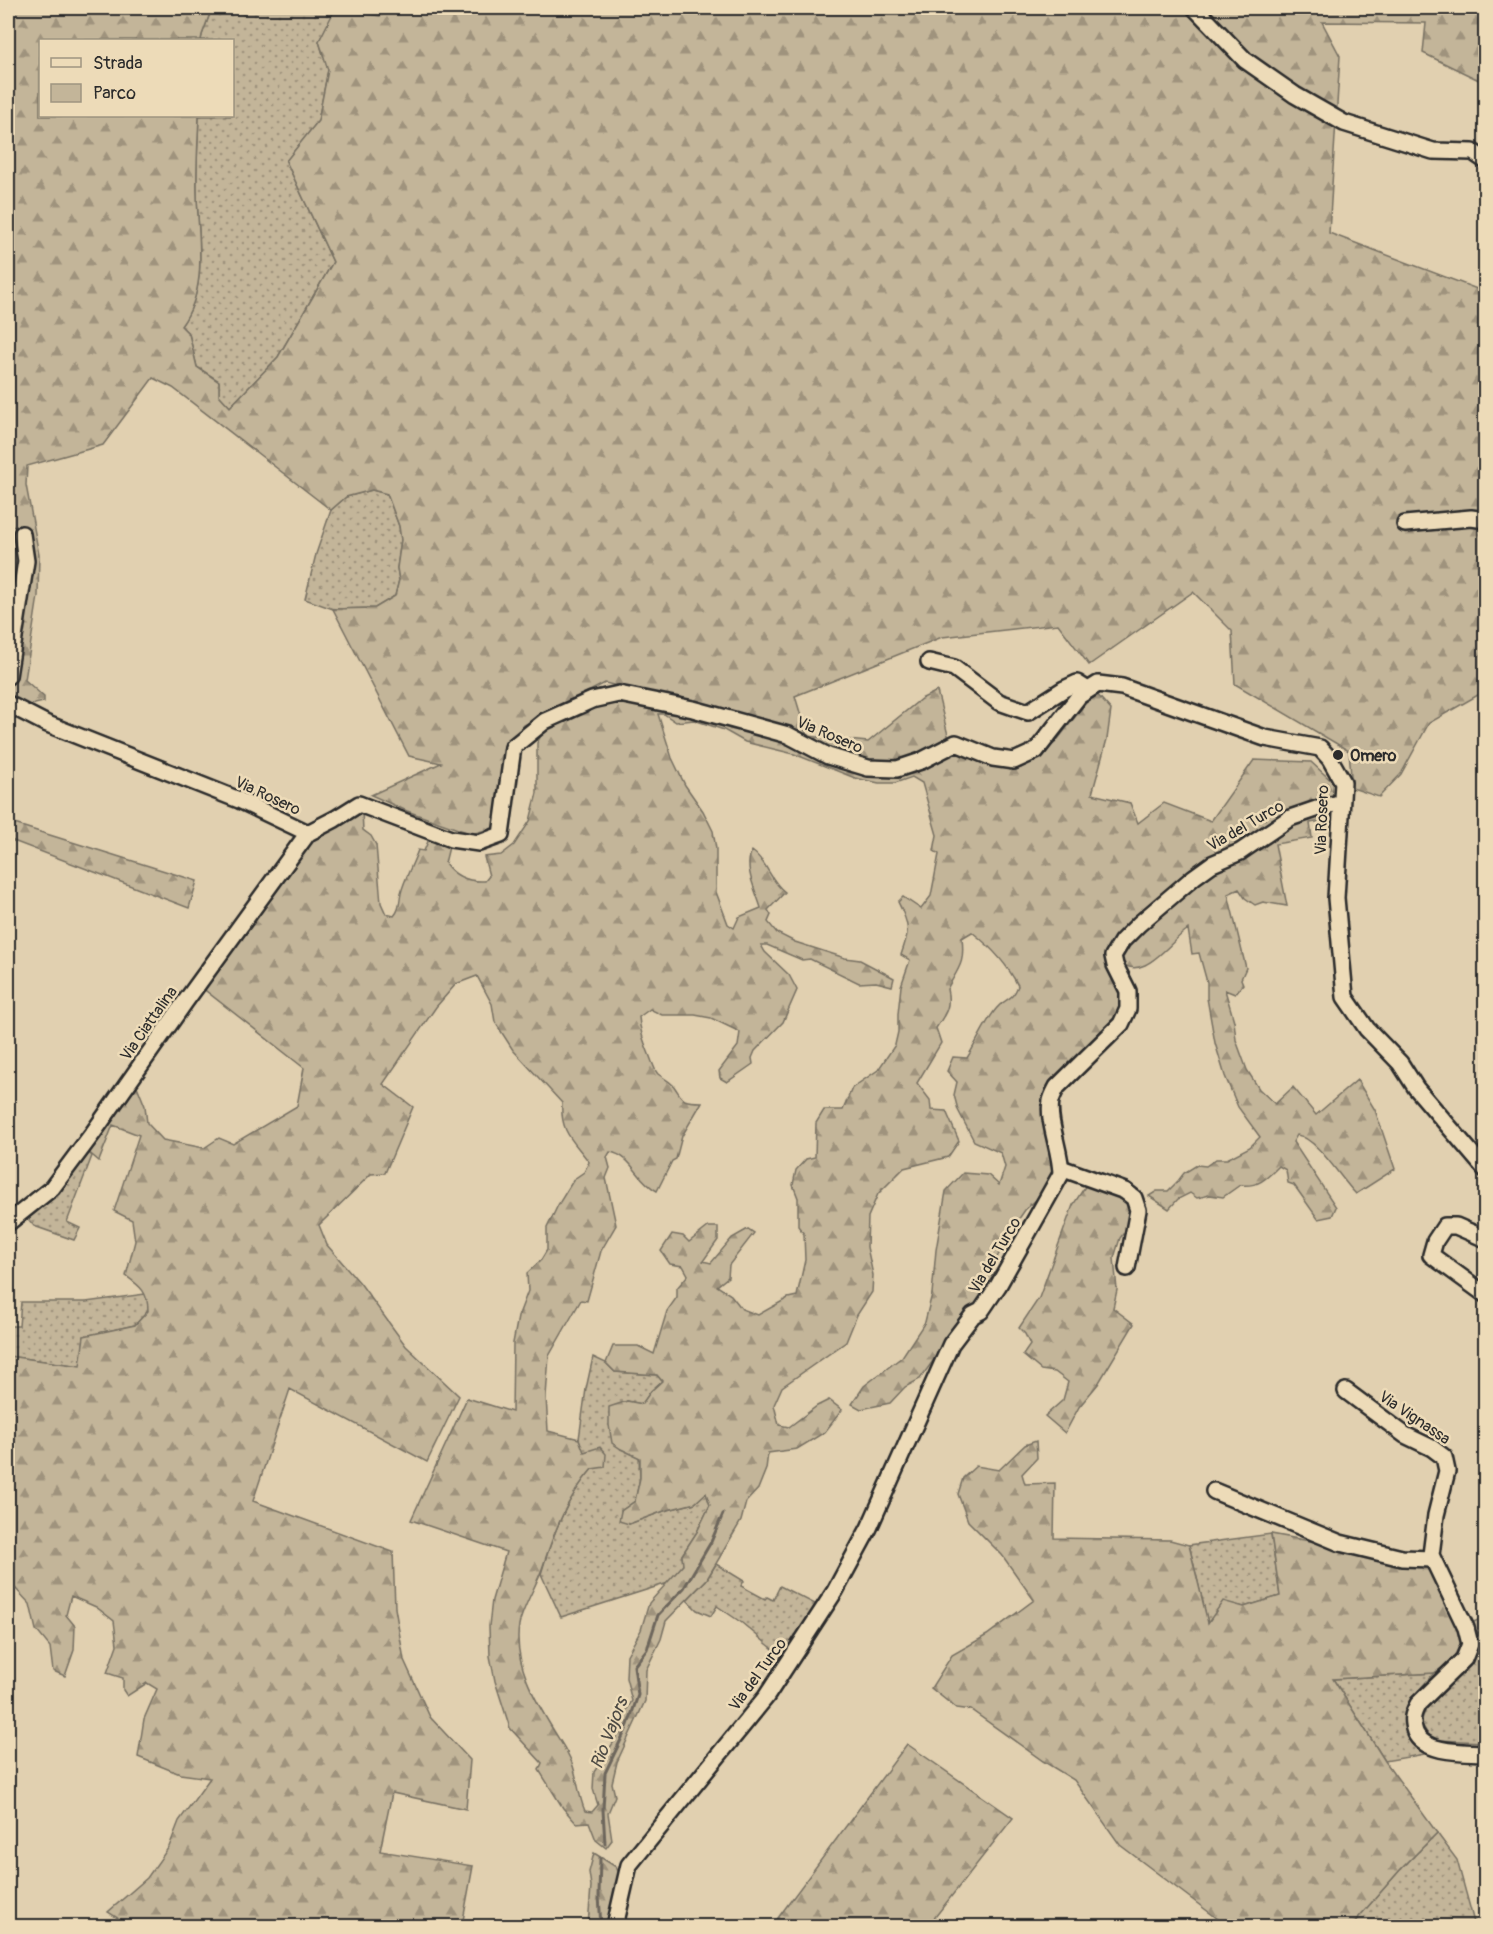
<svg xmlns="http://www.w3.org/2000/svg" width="1493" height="1934" font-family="Pangolin,sans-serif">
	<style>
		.green { fill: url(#green-dots); stroke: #777062; stroke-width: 1.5 }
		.forest { fill: url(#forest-firs); stroke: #777062; stroke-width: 1.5; fill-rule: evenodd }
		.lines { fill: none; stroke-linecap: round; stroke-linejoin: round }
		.stream { stroke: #6d665b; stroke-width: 3 }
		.minor-casing { stroke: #2b2b2b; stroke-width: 20 }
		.minor { stroke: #eddbb8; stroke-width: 15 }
		.poi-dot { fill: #2b2b2b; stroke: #eddbb8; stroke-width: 2 }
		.labels { text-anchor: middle; stroke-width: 5; stroke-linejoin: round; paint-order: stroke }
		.street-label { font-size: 16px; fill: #2b2b2b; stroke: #eddbb8 }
		.poi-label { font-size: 16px; font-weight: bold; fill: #2b2b2b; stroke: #eddbb8; text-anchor: start }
		.water-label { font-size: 18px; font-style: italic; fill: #4c4943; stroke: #eddbb8 }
	</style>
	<defs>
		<pattern id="green-dots" width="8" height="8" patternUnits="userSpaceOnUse" patternTransform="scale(1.5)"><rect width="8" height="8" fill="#c3b599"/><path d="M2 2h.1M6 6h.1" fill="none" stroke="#9f937d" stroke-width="1.8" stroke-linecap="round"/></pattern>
		<pattern id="forest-firs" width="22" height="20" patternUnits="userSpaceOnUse" patternTransform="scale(1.5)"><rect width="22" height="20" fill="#c3b599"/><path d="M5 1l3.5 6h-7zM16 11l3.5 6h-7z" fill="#9f937d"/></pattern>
	</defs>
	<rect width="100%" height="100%" fill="#e1d0b0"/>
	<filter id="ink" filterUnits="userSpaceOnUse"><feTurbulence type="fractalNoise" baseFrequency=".0167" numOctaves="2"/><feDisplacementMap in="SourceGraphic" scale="12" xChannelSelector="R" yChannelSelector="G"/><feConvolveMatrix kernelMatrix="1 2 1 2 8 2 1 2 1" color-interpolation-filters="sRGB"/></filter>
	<g filter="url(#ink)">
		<g class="green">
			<path d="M212,8h181l-13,8 -44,-7 -17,32 9,29 -10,51 -32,40 47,101 -55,95 -48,50 -11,-12v-14l-22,-14 -8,-33 -8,-8c28,-38 17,-87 16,-131 -1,-26 1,-53 2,-79h33v-76h-31l1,-5z"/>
			<path d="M372,490l15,4 12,32 2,14 -4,28 2,12 -4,16 -20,12 -42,1 -28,-10 11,-45 15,-44 15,-13z"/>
			<path d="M86,1150l6,6 -25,66 13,6 -6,12 -40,-14 -5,-6v-5z"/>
			<path d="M145,1294l3,4v13l-13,14 -51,11 -3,30 -73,-10v-30h11l2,-24h65z"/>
			<path d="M593,1357l13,6 9,9 42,3 5,6 -11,10 -9,13 -15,-3 -6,48 18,8 1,21 -5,23 -14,10 8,13 35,-13 31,-8 11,-11 4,13 -13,27 -15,23 1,10 -15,18 -107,34 -20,-43c11,-37 25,-76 51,-105l-1,-18 -8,1 -4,-13 7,-50z"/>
			<path d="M1271,1534l9,62 -36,11 -21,-5 -15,22 -19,-79z"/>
			<path d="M716,1564l28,17 -3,5 24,13 2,-2 6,3 7,-14 39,20 -34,53 -43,-36 -25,-17 -6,10 -14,-6 -10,-10 20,-21z"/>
			<path d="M1485,1617v125l-49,-2 -9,-7 -6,-10c6,-26 28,-43 46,-61l2,-38z"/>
			<path d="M1434,1673l-15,17 -11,18 23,45 -46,8 -52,-82z"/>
			<path d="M1437,1833l20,27 18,66h-124l49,-56z"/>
		</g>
		<g class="forest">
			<path d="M8,8h204l-10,27 -1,5h-161v76h159c-1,26 -3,53 -2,79 1,44 12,93 -16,131l8,8 8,33 22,15v13l11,12 48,-50 55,-95 -47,-101 32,-40 10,-51 -9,-29 16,-32 45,7 13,-8h1092v75l-62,-30 3,-30 -104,-1 18,34 -11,177 156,59v399l-56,32 -28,51 -22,23 -27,-9 -3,-37 -114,-67 -3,-53 -39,-39 -104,73 -31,-41 -116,13 -147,59 12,40 61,6 53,-43 16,-8 12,48 -52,27h-28l-180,-63 -84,-20 -81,42 -19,23 -9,79 -24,7 -65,-23 -36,-16 70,-32 -32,-7 -76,-147 42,-1 20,-12 4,-16 -2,-12 4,-28 -2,-14 -12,-32 -15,-4 -26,7 -15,13 -158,-122 -20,-10 -50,67 -76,21 -1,19 13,70 -1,41 -13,84 19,17v5l-23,5 -13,-8v-12l6,-30 10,-127 -16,-6z"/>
			<path d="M1096,693l15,17 -4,29 -15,55 38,9 8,20 26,-20 47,18 43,-61 57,2 26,24 -4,33 -23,4 2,15 -37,6 12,62 -24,-4 -8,3 -10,-7 -6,-9 -11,5 18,74 -5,11 2,5 -8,10 -10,-4 9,31 2,19 11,30 12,19 16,15 18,-17 23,28 41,-35 18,30 20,59 -39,25c-16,-16 -39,-56 -59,-59l-4,7 43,65 -4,9 -14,3 -24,-34 -6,-2 -2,-13 -7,-4c-13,13 -20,21 -39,19l-17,12 -13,-2 -13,3 -7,-5 -12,6 -9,10 -20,-13 8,-5h11l10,-10 6,-8 13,-8 9,1 10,-7h11l23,-12 10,-10 -22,-30 -13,-31 -10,-33 -8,-45v-16l-8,-29 -7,1 -4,-25c-20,14 -46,57 -72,30l10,-17 62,-56 26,-19 31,-14 -2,-6c-30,7 -52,27 -75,46 -26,23 -43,34 -60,65l16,39 -3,18 -30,35 -35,34 -8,9 -4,16 13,46v17l-8,16 -24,22 -18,26 -16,35 2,15 -14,22h-8l-51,71 -15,8 -15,16 -29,6 -9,-5 12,-18 38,-29 23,-35 7,-28 4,-44 10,-59 17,-18 25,2 11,10 6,-18 -4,-14 -27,-12 -16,-31 -4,-15 3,-13 -10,-11 6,-14 14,1c10,-16 17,-34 29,-49 8,-11 16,-7 22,-23 -10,-21 -27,-39 -46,-54l-10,6c3,26 -3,29 -15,51 4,18 -1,24 -11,39l5,15 -24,40 13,17 1,10 15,1 13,30 -11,16 -44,11 -26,26 -10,23 -1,30 6,28 -1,17 -15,23 -11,27 -64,45 -8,18 5,20 10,2 28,-21 12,-6 13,10 -17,22 -28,17 -29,4 -2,16 -8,20 -12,13 -5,19 -34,58 -41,42 -5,18 -15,31 -1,31 -28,61 -5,21 3,13 -7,17 4,27 -6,8 -10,-8 -7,-18 -13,1 -13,-15 -24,-38 3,-7 -32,-35 -15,-47 -5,-25 -1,-30 3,-26 14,-48 -95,-32 56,-122 45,14 1,-69 5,-26 10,-26 -1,-18 14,-13 6,-10v-22l11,-23 16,-26 10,-7 5,-10c-16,-22 -29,-29 -27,-59l-49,-53 -18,-28 -3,-18 -15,-28 -21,8 -20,23 -53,77 30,23 -28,66 -14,1 -52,51 8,20 33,38 46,63 53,50 -32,66 -137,-73 -37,112 140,51 2,56 9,52 26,57 40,43 -4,49 -74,-16 -12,58 93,15 -11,60h-332l-22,-14 39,-34 22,-31 10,-26 31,-43 -30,-4 -42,-17 6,-38 13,-30 -10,-6 -20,13 -4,-6v-12l-16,-5 10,-28 -3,-24 -18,-14 -25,-11 -5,19 9,11 -1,24 -9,26 -12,-5 -3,-24 -14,-17 -6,-26 -16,-17 -6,-2v-229l72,10 4,-30 51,-11 13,-14c0,-19 -7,-24 -22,-35l9,-35 -3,-21 -18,-9 25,-76 -26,-10 -14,36 -13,-11 49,-69 10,25 2,17 16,17 41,8 15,-10 14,6 64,-38 7,-38 -103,-81 107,-145c15,-12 35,-28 54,-31l1,19 8,6 5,9 5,58 5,11 8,2c6,-7 5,-13 7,-23 3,-13 12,-29 17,-43l6,1 5,-12 20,8 -4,16c10,14 23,19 40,18l4,-5 -5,-19 17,-2 13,-10 16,-24 7,-28v-50l6,-11 16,-10 45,-19 17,-3 31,5 134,34 41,21 23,10 29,6 19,1 63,-26 19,3 13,9 28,5 34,-25 30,-39zM658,714h6l12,8 18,-2 30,10 21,12 49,12 61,24 24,5h16l17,-6 10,6 15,52 -3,16 5,3 -8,42 -10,13 -18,-12 -5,5c12,24 12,28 3,53l9,5 -9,26 -3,28v18l-3,13 -17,25 -26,18 -9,22h-19l-8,13 -1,34 -9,2 -10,11 -3,15 5,13v28l6,8 1,26 -8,36 -9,2 -30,17 -16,-6 -11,-14 -14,-9 11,-9 1,-12 25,-32 -6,-4 -16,9 -21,25 -8,-2 15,-21v-13h-10l-19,15 -6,-6 -11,-2 -11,17 9,13 13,2 5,9 -11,13v9l-10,14 -13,43 -16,-8h-25l-7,17 9,9 42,3 5,6 -11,10 -9,13 -15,-3 -18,6v18l3,18 9,6 19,9v20l-5,23 -14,10 -2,10 10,3 35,-13 31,-8 11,-10 4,12 -13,27 -15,23 1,10 -34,38 -8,27 -14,25 -1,23 6,23 -10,16 -5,20 -23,35 -1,17 5,16 -6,7 -7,-1c-7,-16 -7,-32 -13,-48 -4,-11 -12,-22 -18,-32 -19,-31 -41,-68 -35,-106 4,-19 18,-40 24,-59 11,-34 25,-70 49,-97l13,-2 1,-13 -6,-7 -16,5 -5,-13 -31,-8 -2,-35 3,-40 32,-56 6,1 14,-50 15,-26 -10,-47 4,-10 -3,-11 3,-5c23,4 26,28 47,39l15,-30 4,-2 6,-23 20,-34c-22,0 -18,-2 -29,-17 -5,-5 -10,-7 -15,-11 -3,-3 -4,-8 -6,-12 -6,-16 -12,-28 -13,-45l11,-8 12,6h33l16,3 29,14 -2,14 -19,25 1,7 7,4 26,-18 -1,-6 3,-7 28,-29 14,-32 -8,-15 -24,-23 -4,-7h6l35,15 8,-1 49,24 17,-1 16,4 2,-8 -34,-18 -15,-2 -50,-16 -18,-9 -9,-11 3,-7 -3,-5 17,-18c-15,-11 -18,-31 -33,-41 -9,16 4,40 9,57l-22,9 -5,11 -6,-4 -12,-32v-43l-3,-18 -10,-20 -18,-26 -13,-27z"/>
			<path d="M8,822l189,59 -8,27 -181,-69z"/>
			<path d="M1086,1185c19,3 36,4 47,21l-4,20 -9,12 -6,20 3,32 -4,18 21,16 -36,60 -19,23 -14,26 -20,-17 18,-16 5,-18 -13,-10 -14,-2 -18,-15 7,-10 -5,-11 -6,-6 20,-30 34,-93z"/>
			<path d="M1036,1441l1,17 -15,16 3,10 30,-1 -1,55 116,2 19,5 19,78 15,-22 21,6 36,-11 -9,-62 160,29 28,64 3,13 -10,21 -18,12 -101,6 52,82 52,72 -37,37 -49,56h-140l7,-7 -98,-74 -46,-65 -31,-19 -72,-51 -15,-2 -25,-20 21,-33 35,-20 47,-35 -32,-45 -34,-34 -10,-27 5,-16 13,-12 23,4 26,-25z"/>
			<path d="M907,1744l106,74 -85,108h-156z"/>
			<path d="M594,1853l22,14 4,8 -10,51h-22l3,-40 -2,-14z"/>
		</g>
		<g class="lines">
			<g class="stream">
				<path d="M605,1844l-2,-34 2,-37 23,-48 10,-30 -4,-29 13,-17 11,-34 26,-27 27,-46 12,-28"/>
				<path d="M600,1858l-1,38 2,30"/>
			</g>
			<g class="minor-casing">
				<g id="minor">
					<path d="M1195,8l50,52 50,35 49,28 89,28 40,1 13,9"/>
					<path d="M1405,524l66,-6 15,2"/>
					<path d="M929,662l25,6 45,34 29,10 36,-23 13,-6 11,7"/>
					<path d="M8,676l18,-115 -4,-27"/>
					<path d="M8,704l37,19 194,77 69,33"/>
					<path d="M1061,1168l64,23 9,7 4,12 -11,58"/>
					<path d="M8,1223l44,-35 41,-55 92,-131 123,-169 27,-14 24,-15 92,35 28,4 22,-8 12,-88 32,-26 47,-21 27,-6 74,15 95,26 40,21 40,12 29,1 24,-8 35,-18 37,15 21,3 22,-10 43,-55 19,-12 24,3 143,51 55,10 10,11 13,23 -7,116 9,99 22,32 33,34 16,25 70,82"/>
					<path d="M1486,1239l-30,-13h-11l-10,15 -4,14 55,40"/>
					<path d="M1346,1391l59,44 27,13 12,9 3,14 -11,44 -5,40 35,73 4,16 -6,15 -46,45c-6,11 -7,16 -3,28 9,22 50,20 71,21"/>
					<path d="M1214,1491l126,52 62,15 30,1"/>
					<path d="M615,1926l14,-61 137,-168 69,-106 34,-63 82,-184 22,-29 8,-4 17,-25 63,-112c0,-23 -14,-53 -10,-73 1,-5 4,-10 6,-14l64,-63 7,-15v-18l-13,-26 -2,-9 9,-15 17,-17 55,-47 18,-13 28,-12 50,-34 35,-12 15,-3"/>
				</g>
			</g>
			<use href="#minor" class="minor"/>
		</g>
	</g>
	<circle class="poi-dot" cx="1338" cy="755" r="6"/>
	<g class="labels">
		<g class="street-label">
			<text transform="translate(830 734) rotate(23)" y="6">Via Rosero</text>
			<text transform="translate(268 795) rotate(25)" y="6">Via Rosero</text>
			<text transform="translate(1321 820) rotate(-88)" y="6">Via Rosero</text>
			<text transform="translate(1245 825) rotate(-30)" y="6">Via del Turco</text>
			<text transform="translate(148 1023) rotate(-55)" y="6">Via Ciattalina</text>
			<text transform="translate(994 1255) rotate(-59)" y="6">Via del Turco</text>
			<text transform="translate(1415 1417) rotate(34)" y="6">Via Vignassa</text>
			<text transform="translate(757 1674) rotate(-54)" y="6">Via del Turco</text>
		</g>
		<g class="poi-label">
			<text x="1350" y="761">Omero</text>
		</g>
		<g class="water-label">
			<text transform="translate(609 1733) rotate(-69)" y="6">Rio Vajors</text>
		</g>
	</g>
	<rect width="1493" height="1934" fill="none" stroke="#eddbb8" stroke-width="30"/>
	<rect x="15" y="15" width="1463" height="1904" fill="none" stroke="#2b2b2b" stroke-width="2" filter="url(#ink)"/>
	<rect x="39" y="39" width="195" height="78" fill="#eddbb8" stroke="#9f9580" stroke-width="1.5"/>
	<rect x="51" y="58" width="30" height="9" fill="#eddbb8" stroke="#9f9580" stroke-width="1.5"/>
	<text x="93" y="69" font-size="18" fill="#2b2b2b">Strada</text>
	<rect x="51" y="84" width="30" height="18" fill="#c3b599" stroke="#9f9580" stroke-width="1.5"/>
	<text x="93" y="99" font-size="18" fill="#2b2b2b">Parco</text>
</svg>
